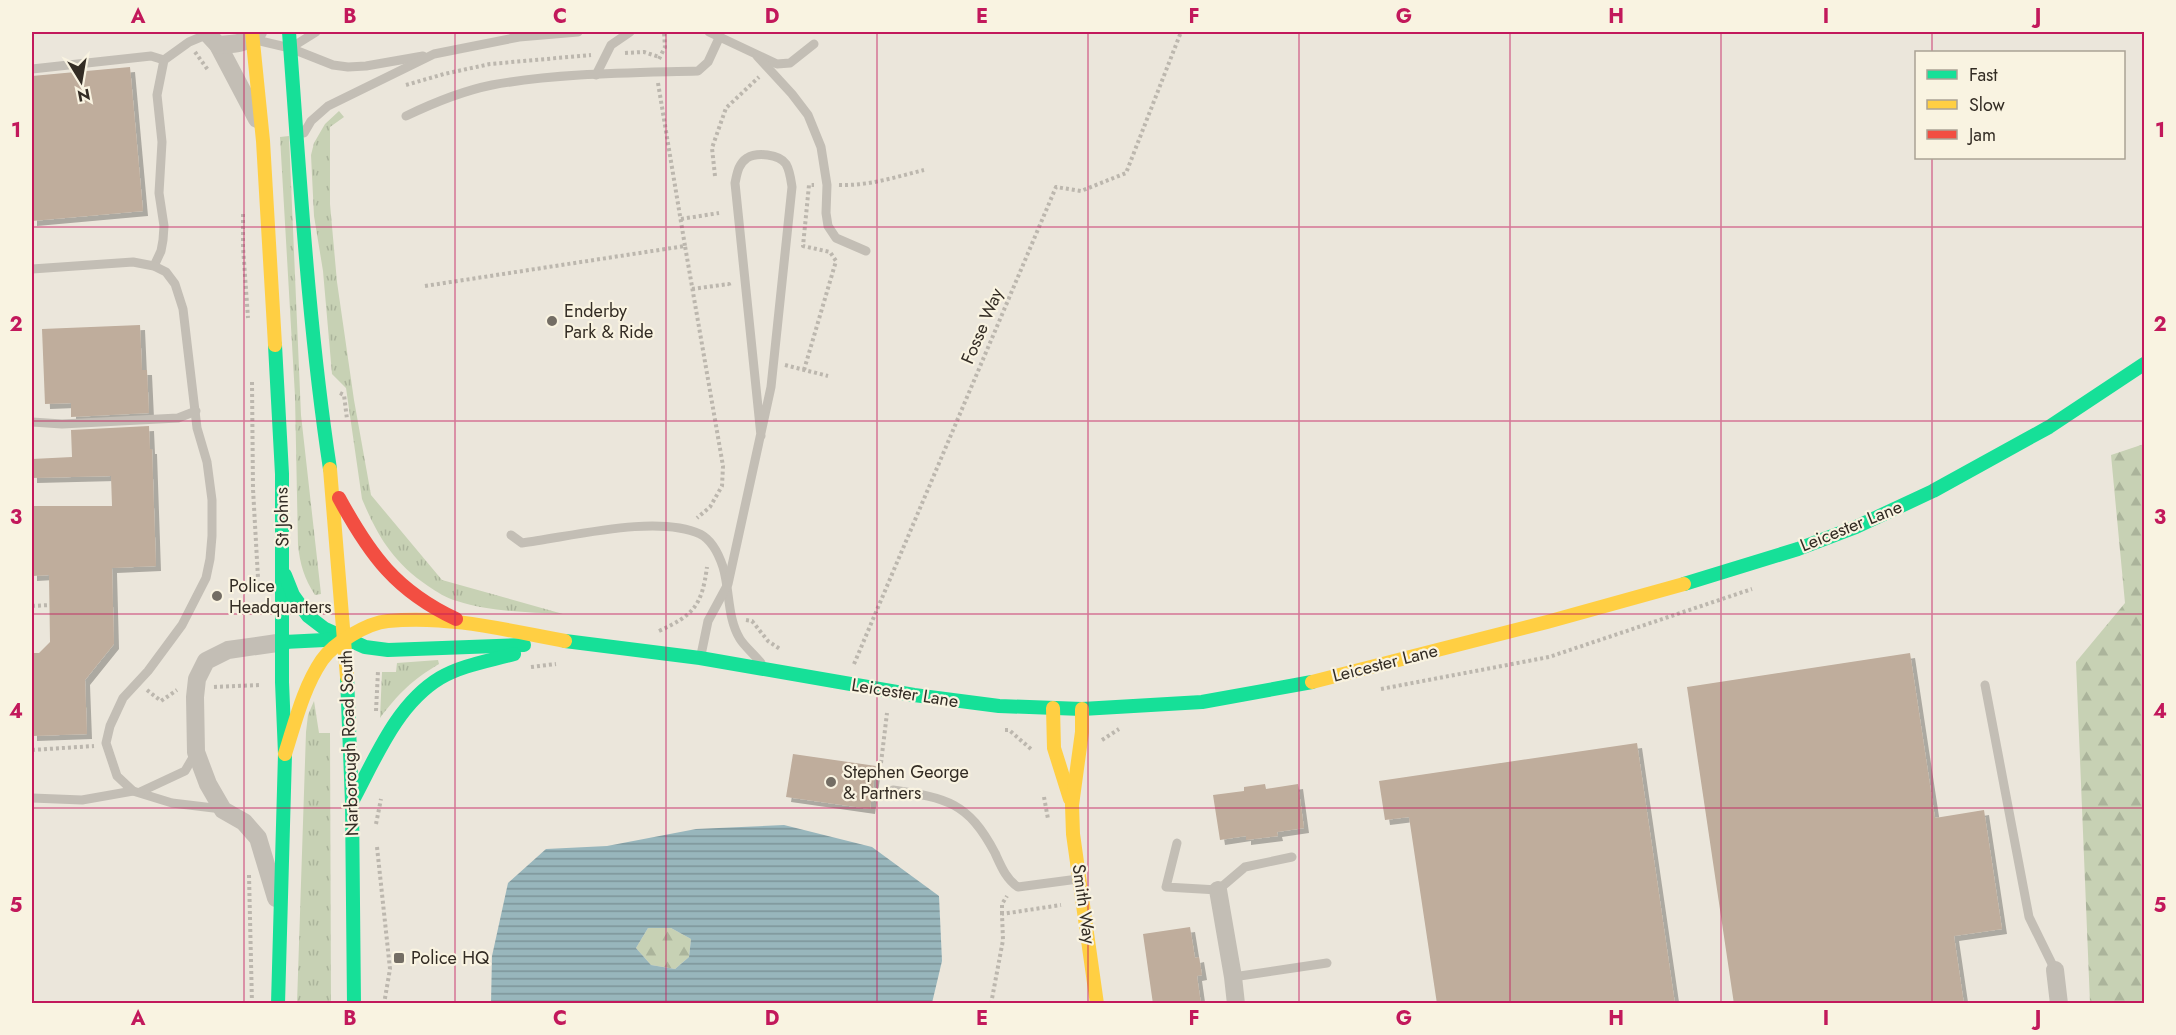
<svg xmlns="http://www.w3.org/2000/svg" width="2176" height="1035" font-family="Jost,sans-serif">
	<style>
		.grass { fill: url(#grass-tufts) }
		.forest { fill: url(#forest-firs) }
		.water { fill: url(#water-rules); fill-rule: evenodd }
		.building { fill: #bfad9c; filter: url(#shadow) }
		.lines { fill: none; stroke-linecap: round; stroke-linejoin: round }
		.path { stroke: #bcb7ae; stroke-width: 4; stroke-dasharray: 3 3; stroke-linecap: butt }
		.lane { stroke: #c3beb5; stroke-width: 9 }
		.street { stroke: #c3beb5; stroke-width: 18 }
		.fast { stroke: #16e098; stroke-width: 14 }
		.slow { stroke: #ffcf43; stroke-width: 14 }
		.jam { stroke: #f24e42; stroke-width: 14 }
		.grid { fill: none; stroke: #c2185b; stroke-width: 1.5; stroke-opacity: 0.55 }
		.poi-dot { fill: #736d64; stroke: #f9f3e1; stroke-width: 2 }
		.labels { text-anchor: middle; stroke-width: 4.5; stroke-linejoin: round; paint-order: stroke }
		.poi-label { font-size: 18px; fill: #332c24; stroke: #f9f3e1; text-anchor: start }
		.street-label { font-size: 18px; fill: #332c24; stroke: #f9f3e1 }
		.neatline { fill: none; stroke: #c2185b; stroke-width: 2 }
		.grid-label { font-size: 20px; text-anchor: middle; font-weight: bold; fill: #c2185b }
	</style>
	<defs>
		<pattern id="grass-tufts" width="24" height="20" patternUnits="userSpaceOnUse" patternTransform="scale(1.5)"><rect width="24" height="20" fill="#c7d1b4"/><path d="M3 7l-1-3M5 7V3M7 7l1-3M15 17l-1-3M17 17v-4M19 17l1-3" fill="none" stroke="#abb49b"/></pattern>
		<pattern id="forest-firs" width="22" height="20" patternUnits="userSpaceOnUse" patternTransform="scale(1.5)"><rect width="22" height="20" fill="#c7d1b4"/><path d="M5 1l3.5 6h-7zM16 11l3.5 6h-7z" fill="#abb49b"/></pattern>
		<pattern id="water-rules" width="6" height="5" patternUnits="userSpaceOnUse" patternTransform="scale(1.5)"><rect width="6" height="5" fill="#98b6bc"/><path d="M0 2.5h6" fill="none" stroke="#7d9499"/></pattern>
		<filter id="shadow"><feDropShadow dx="5" dy="5" stdDeviation="0" flood-color="#0004"/></filter>
	</defs>
	<rect width="100%" height="100%" fill="#ebe6db"/>
	<g class="grass">
		<path d="M339,111l5,6 -14,10v77l7,78 17,118 17,95 71,85 121,34c-36,-2 -72,-2 -106,-13 -11,-3 -20,-9 -29,-15 -35,-24 -50,-49 -66,-87l-16,-111 -14,-14 -9,-103 -9,-55 -3,-61 3,-12 11,-19z"/>
		<path d="M289,136l12,279 20,179 -6,1c-11,-17 -15,-31 -17,-50l-3,-149 -15,-259z"/>
		<path d="M438,660l1,4c-27,16 -41,30 -59,54l2,-46h14l1,-9z"/>
		<path d="M314,701l5,32h11l1,270 -34,1 9,-272 2,-17z"/>
	</g>
	<g class="forest">
		<path d="M2144,444v559h-54l-14,-341 49,-59 -14,-148z"/>
		<path d="M648,928h23l20,11 -2,18 -14,12 -24,-4 -15,-17z"/>
	</g>
	<path class="water" d="M784,825l88,22 67,49 3,65 -10,42h-441l1,-47 16,-73 38,-34 61,-3 89,-17zM648,928h23l20,11 -2,18 -14,12 -24,-4 -15,-17z"/>
	<g class="building">
		<path d="M130,67l13,144 -111,10v-145z"/>
		<path d="M140,325l2,45h5l2,43 -78,4v-14l-26,1 -3,-75z"/>
		<path d="M149,426l1,23h2l4,117 -44,2 2,76 -29,36 2,54 -55,2v-83h7l11,-11 -1,-67 -17,1v-70h80l-1,-30 -79,2v-19l40,-2 -1,-27z"/>
		<path d="M1910,653l25,165 49,-8 18,119 -48,7 10,68h-230l-47,-317z"/>
		<path d="M1637,743l38,261h-238l-28,-187 -24,3 -6,-39z"/>
		<path d="M793,754l83,12 -6,43 -84,-12z"/>
		<path d="M1265,784l1,5 32,-5 6,44 -27,4 1,4 -32,4v-4l-26,4 -7,-45 31,-4v-4z"/>
		<path d="M1190,927l5,31 4,-1 3,18 -5,1 4,28h-48l-10,-70z"/>
	</g>
	<g class="lines">
		<g class="path">
			<path d="M195,52l13,18"/>
			<path d="M625,53l19,-1 15,5"/>
			<path d="M659,59l6,-12 -1,-15"/>
			<path d="M658,83l27,163"/>
			<path d="M406,85l38,-11 46,-10 101,-9"/>
			<path d="M715,176l-3,-28 14,-40 33,-31"/>
			<path d="M839,185c29,1 57,-8 85,-15"/>
			<path d="M243,214v33l5,71"/>
			<path d="M681,219l38,-6"/>
			<path d="M425,286l260,-40 38,220 -1,20 -12,21 -13,11"/>
			<path d="M692,289l37,-5 1,4"/>
			<path d="M785,365l43,11"/>
			<path d="M804,370l32,-109 -6,-9 -27,-6 6,-61h5"/>
			<path d="M252,382l1,107 5,89"/>
			<path d="M340,393l4,2 3,24"/>
			<path d="M32,606l18,-1"/>
			<path d="M746,620l6,1 16,20 12,8"/>
			<path d="M659,631c35,-16 43,-26 48,-64"/>
			<path d="M854,664l202,-477 25,4 45,-18 55,-141"/>
			<path d="M531,667l25,-3"/>
			<path d="M214,687l46,-2"/>
			<path d="M1381,689l168,-32 203,-68"/>
			<path d="M147,690l14,11 16,-11"/>
			<path d="M376,711l2,-40"/>
			<path d="M1005,730h4l23,20"/>
			<path d="M1102,740l17,-11"/>
			<path d="M32,750l62,-4"/>
			<path d="M881,763l6,-50"/>
			<path d="M1044,797l4,22"/>
			<path d="M376,824l5,-25"/>
			<path d="M377,847l13,122 -6,35"/>
			<path d="M249,875l3,129"/>
			<path d="M1002,914v-10l5,-8"/>
			<path d="M991,1004l12,-64 -1,-26 59,-9"/>
		</g>
		<g class="lane">
			<path d="M709,32l68,32 13,-1 24,-19"/>
			<path d="M256,40l34,8 43,17 15,2 18,-1 57,-10"/>
			<path d="M292,47l24,-15"/>
			<path d="M757,56l35,38 16,21 13,32 6,38 -1,28 2,13 8,12 30,13"/>
			<path d="M32,69l119,-13 13,4"/>
			<path d="M596,75l15,-30 19,-13"/>
			<path d="M406,116c27,-13 56,-25 86,-31 67,-12 138,-12 206,-14l10,-9 12,-26"/>
			<path d="M304,133l7,-12 17,-15 106,-52 85,-17 59,-5"/>
			<path d="M154,266l7,-15 2,-11 1,-14 -5,-33 3,-51 -5,-47 7,-35 25,-18 19,-8"/>
			<path d="M32,269l101,-7 21,4 12,6 9,12 8,25 14,119 10,34 5,38v36l-2,23 -4,19 -24,47 -34,46 -25,27 -13,28 -4,17 11,33 16,15 39,12 50,6"/>
			<path d="M32,422l30,2 116,-6 18,-7"/>
			<path d="M511,535l11,8c48,-6 134,-29 178,-9 12,6 19,21 23,33 7,23 4,51 17,72 5,8 15,16 21,24"/>
			<path d="M701,655l7,-34 20,-37 43,-197 21,-200c-1,-7 -2,-16 -6,-23 -7,-10 -29,-12 -39,-6 -9,6 -10,16 -12,25l26,253"/>
			<path d="M1985,685l44,232 26,53"/>
			<path d="M893,790c54,8 75,12 102,63 6,13 11,26 23,34l60,-8"/>
			<path d="M140,792l45,-21 10,-17"/>
			<path d="M32,798l50,2 51,-9"/>
			<path d="M1177,843l-11,44 52,3 27,-23 47,-10"/>
			<path d="M1233,977l94,-14"/>
		</g>
		<g class="street">
			<path d="M206,32l12,13 39,74"/>
			<path d="M218,45c15,-1 30,-1 40,-13"/>
			<path d="M1218,890l15,87 3,27"/>
			<path d="M276,898l-18,-60 -14,-16 -21,-12 -15,-26 -12,-32 -1,-55 2,-18 9,-18 22,-11 56,-8"/>
			<path d="M2055,970l4,34"/>
		</g>
		<g class="fast">
			<path d="M289,32c11,146 19,292 41,437"/>
			<path d="M275,345l7,129v208l3,72 -7,250"/>
			<path d="M285,575l8,20 15,21 17,13 40,18 23,3 136,-5"/>
			<path d="M1684,584l114,-35 58,-22 77,-36 116,-64 95,-63"/>
			<path d="M565,641l135,17 214,37 85,11 83,3 120,-7 110,-20"/>
			<path d="M284,642l61,-3"/>
			<path d="M347,677l5,125 2,202"/>
			<path d="M353,800c23,-43 44,-96 87,-122 22,-13 49,-17 74,-24"/>
		</g>
		<g class="slow">
			<path d="M252,32l11,109 12,204"/>
			<path d="M330,469l17,208"/>
			<path d="M1312,682l235,-60 137,-38"/>
			<path d="M1053,708l1,40 16,51"/>
			<path d="M1082,709v23l-10,73 1,29 24,170"/>
			<path d="M285,754c10,-31 18,-66 37,-94 12,-17 45,-37 66,-39 60,-6 118,9 177,20"/>
		</g>
		<path class="jam" d="M339,498c31,57 57,93 117,121"/>
	</g>
	<path class="grid" d="M244,32v972M455,32v972M666,32v972M877,32v972M1088,32v972M1299,32v972M1510,32v972M1721,32v972M1932,32v20M1932,158v846M32,227h2112M32,421h2112M32,614h2112M32,808h2112"/>
	<g class="poi-dot">
		<circle cx="552" cy="321" r="6"/>
		<circle cx="217" cy="596" r="6"/>
		<circle cx="831" cy="782" r="6"/>
		<rect x="393" y="952" width="12" height="12" rx="3"/>
	</g>
	<g class="labels">
		<g class="poi-label">
			<text x="564" y="317">Enderby<tspan x="564" dy="21">Park &amp; Ride</tspan></text>
			<text x="229" y="592">Police<tspan x="229" dy="21">Headquarters</tspan></text>
			<text x="843" y="778">Stephen George<tspan x="843" dy="21">&amp; Partners</tspan></text>
			<text x="411" y="964">Police HQ</text>
		</g>
		<g class="street-label">
			<text transform="translate(982 326) rotate(-67)" y="6">Fosse Way</text>
			<text transform="translate(282 517) rotate(-91)" y="6">St Johns</text>
			<text transform="translate(1851 526) rotate(-22)" y="6">Leicester Lane</text>
			<text transform="translate(1385 663) rotate(-14)" y="6">Leicester Lane</text>
			<text transform="translate(905 693) rotate(9)" y="6">Leicester Lane</text>
			<text transform="translate(349 743) rotate(-92)" y="6">Narborough Road South</text>
			<text transform="translate(1084 904) rotate(82)" y="6">Smith Way</text>
		</g>
	</g>
	<rect width="2176" height="1035" fill="none" stroke="#f9f3e1" stroke-width="66"/>
	<rect x="1915" y="51" width="210" height="108" fill="#f9f3e1" stroke="#aaa395" stroke-width="1.5"/>
	<rect x="1927" y="70" width="30" height="9" fill="#16e098" stroke="#aaa395" stroke-width="1.5"/>
	<text x="1969" y="81" font-size="18" fill="#332c24">Fast</text>
	<rect x="1927" y="100" width="30" height="9" fill="#ffcf43" stroke="#aaa395" stroke-width="1.5"/>
	<text x="1969" y="111" font-size="18" fill="#332c24">Slow</text>
	<rect x="1927" y="130" width="30" height="9" fill="#f24e42" stroke="#aaa395" stroke-width="1.5"/>
	<text x="1969" y="141" font-size="18" fill="#332c24">Jam</text>
	<g transform="translate(81 81) rotate(169)" stroke="#f9f3e1" stroke-width="4.5" paint-order="stroke">
	<path d="M0-4.5L10 22L0 15L-10 22Z" fill="#332c24"/>
	<text y="-9" font-size="16" font-weight="bold" text-anchor="middle" fill="#332c24">N</text>
	</g>
	<rect x="33" y="33" width="2110" height="969" class="neatline"/>
	<g class="grid-label">
		<text x="138" y="23">A</text>
		<text x="350" y="23">B</text>
		<text x="560" y="23">C</text>
		<text x="772" y="23">D</text>
		<text x="982" y="23">E</text>
		<text x="1194" y="23">F</text>
		<text x="1404" y="23">G</text>
		<text x="1616" y="23">H</text>
		<text x="1826" y="23">I</text>
		<text x="2038" y="23">J</text>
		<text x="16" y="137">1</text>
		<text x="2160" y="137">1</text>
		<text x="16" y="331">2</text>
		<text x="2160" y="331">2</text>
		<text x="16" y="524">3</text>
		<text x="2160" y="524">3</text>
		<text x="16" y="718">4</text>
		<text x="2160" y="718">4</text>
		<text x="16" y="912">5</text>
		<text x="2160" y="912">5</text>
		<text x="138" y="1025">A</text>
		<text x="350" y="1025">B</text>
		<text x="560" y="1025">C</text>
		<text x="772" y="1025">D</text>
		<text x="982" y="1025">E</text>
		<text x="1194" y="1025">F</text>
		<text x="1404" y="1025">G</text>
		<text x="1616" y="1025">H</text>
		<text x="1826" y="1025">I</text>
		<text x="2038" y="1025">J</text>
	</g>
</svg>
